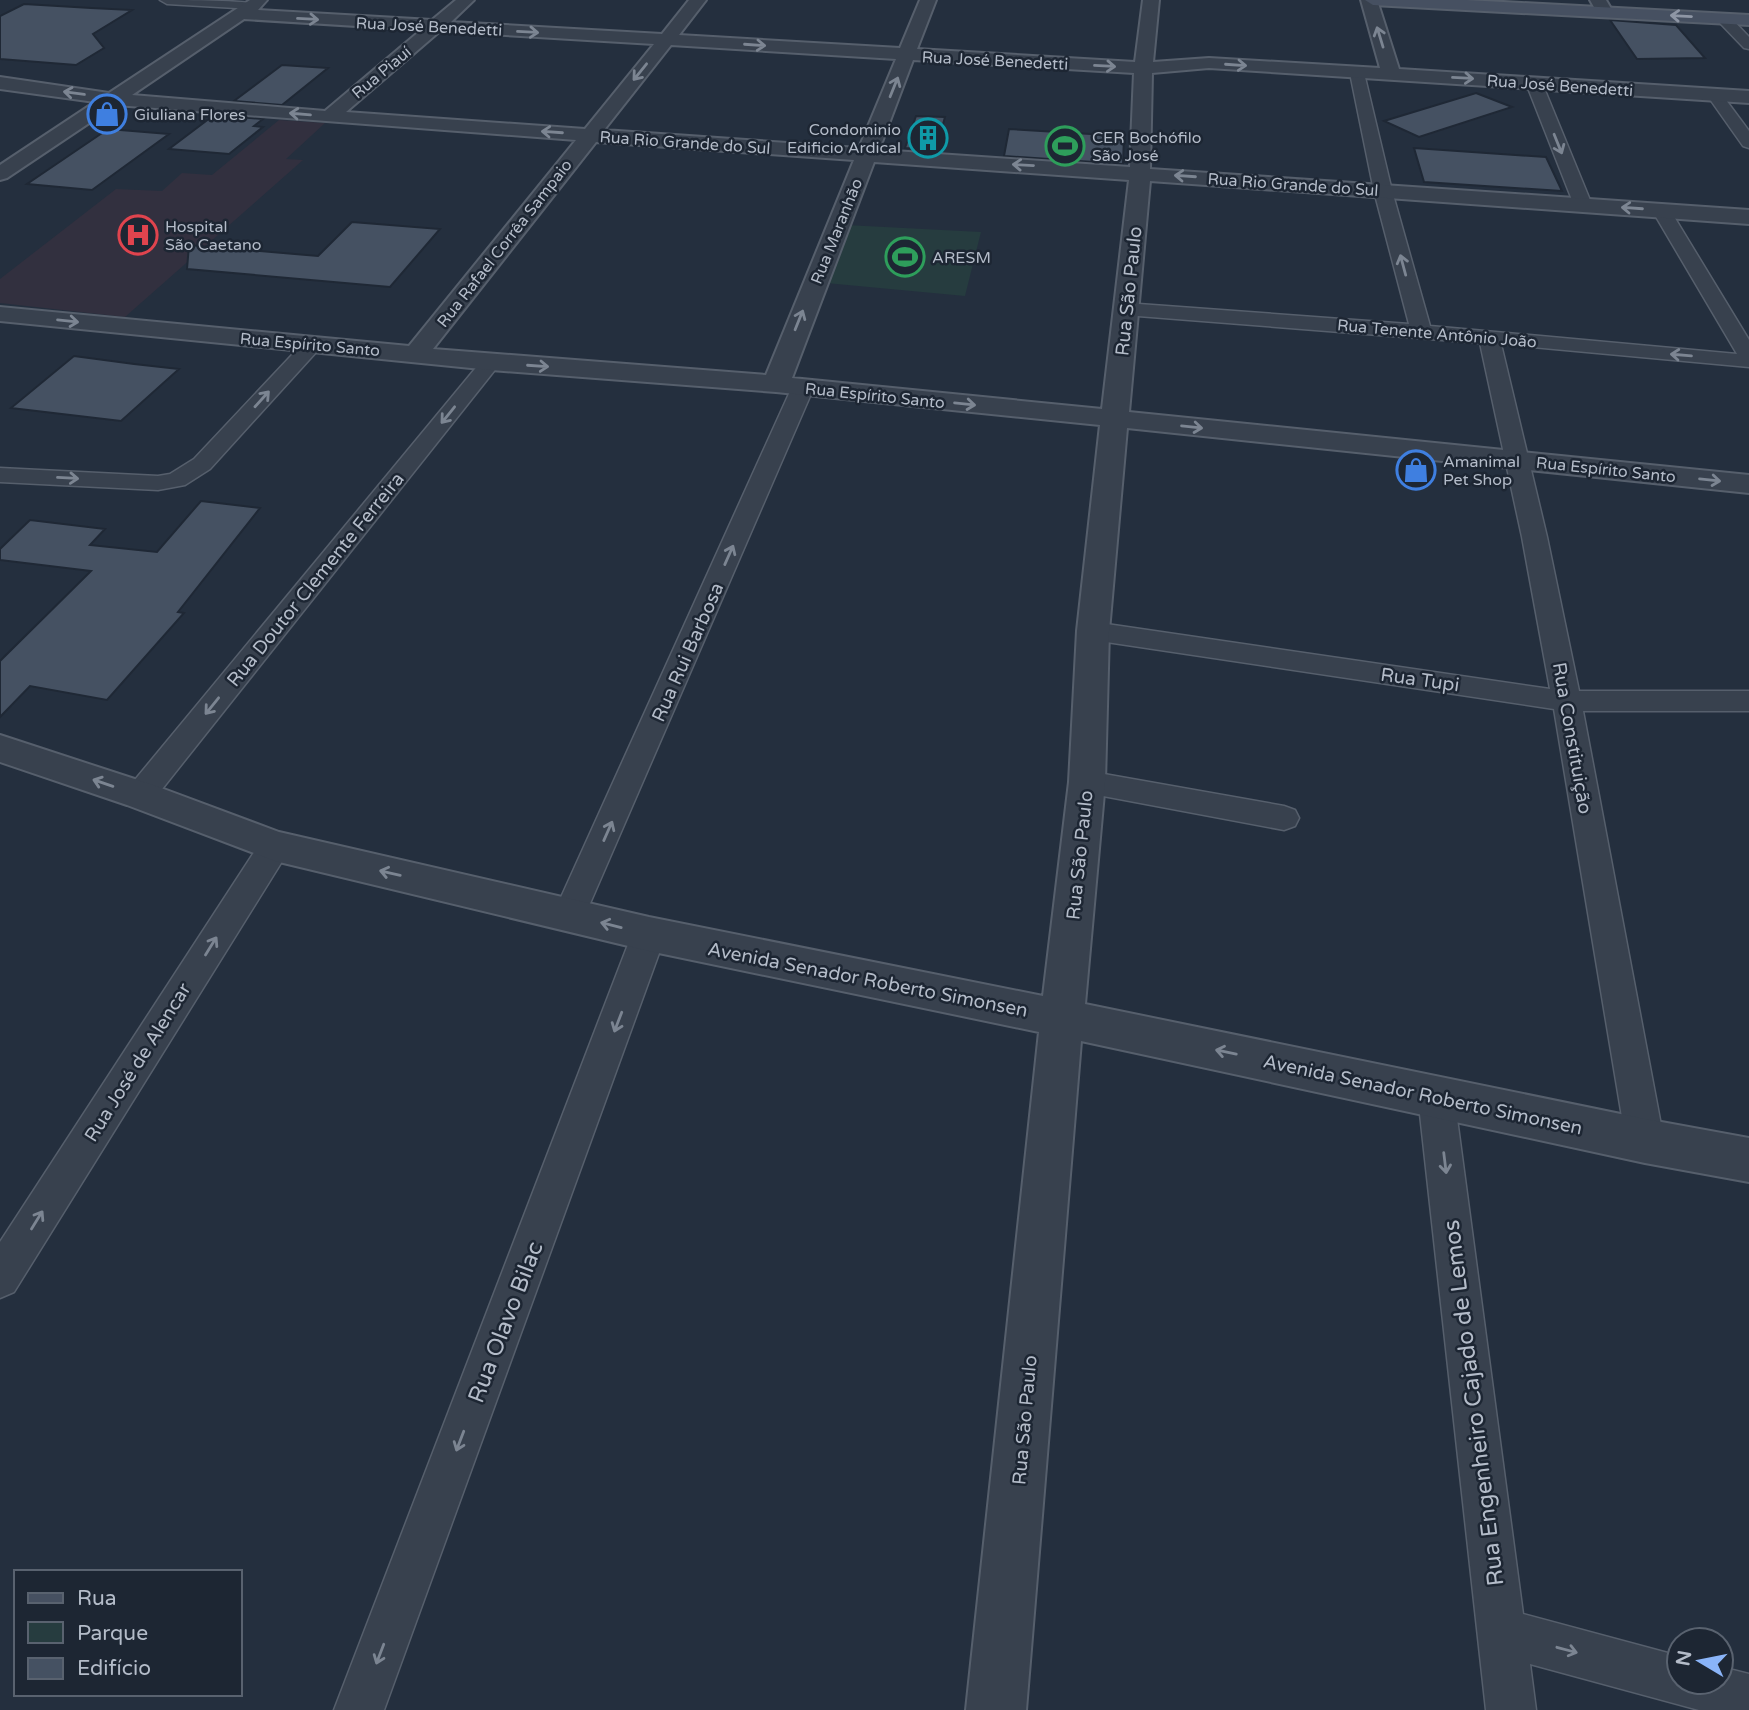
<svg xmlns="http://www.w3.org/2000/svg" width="1749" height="1710" font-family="'Varela Round',sans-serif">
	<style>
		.medical { fill: #32303f }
		.green { fill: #263c3f }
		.building { fill: #455162; stroke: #1f2835; stroke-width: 2 }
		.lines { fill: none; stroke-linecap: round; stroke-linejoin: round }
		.minor-casing { stroke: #565f6c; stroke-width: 3 }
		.tertiary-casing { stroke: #565f6c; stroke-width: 4 }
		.secondary-casing { stroke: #565f6c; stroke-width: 4 }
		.minor { fill: #38414e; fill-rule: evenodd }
		.tertiary { fill: #38414e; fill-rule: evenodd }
		.secondary { fill: #465061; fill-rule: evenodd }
		.oneway { stroke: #8e96a5 }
		.oneway2 { stroke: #7c8592 }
		.labels { text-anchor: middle; stroke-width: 5; stroke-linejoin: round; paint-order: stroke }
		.far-street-label { font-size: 16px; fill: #b4bcc9; stroke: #1d2633 }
		.far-poi-label { font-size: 16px; fill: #b4bcc9; stroke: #1d2633; text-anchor: start }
		.street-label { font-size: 19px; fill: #b4bcc9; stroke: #1d2633 }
		.near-street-label { font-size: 23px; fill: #b4bcc9; stroke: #1d2633 }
	</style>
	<rect width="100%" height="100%" fill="#242f3e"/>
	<path class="medical" d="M279,120l46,3 -39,36 17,1 -178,157 -125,-14v-24l116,-90 46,2 20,-18 30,2z"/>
	<path class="green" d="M846,225l135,7 -16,64 -139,-13z"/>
	<g class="building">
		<path d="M24,4l67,4 41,2 -39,24 11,14 -28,17 -76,-6v-43z"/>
		<path d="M1610,20l66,5 29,33 -68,1z"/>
		<path d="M282,65l46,3 -46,37 -48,-4z"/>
		<path d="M1476,93l36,14 -93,30 -35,-16z"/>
		<path d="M214,115l49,4 -9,7 9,1 -34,27 -60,-5z"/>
		<path d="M916,116l29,1 -9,33 -31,-2z"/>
		<path d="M108,129l61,5 -77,56 -65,-6z"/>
		<path d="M1009,129l115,7 -1,28 -119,-8z"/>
		<path d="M1414,148l132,9 16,34 -138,-9z"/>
		<path d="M352,222l88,7 -50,58 -203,-18 2,-24 129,11z"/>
		<path d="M74,356l60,8 45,5 -58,52 -110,-13z"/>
		<path d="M201,501l59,7 -82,104 6,1 -77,87 -77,-14 -30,31v-56l91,-90 -91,-11v-11l30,-29 75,9 -15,16 67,7z"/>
	</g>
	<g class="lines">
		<g class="minor-casing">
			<g id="minor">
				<path d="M160,0c20,0 87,0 100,5l-7,4 -86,-5z"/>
				<path d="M1724,15l5,1 20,21v12l-5,-1 -25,-26 -2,-3z"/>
				<path d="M1357,69l7,4 28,118 38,135 307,28 -85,-144 9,-5 9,5 79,130v27l-248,-23 46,193 32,154h170v20h-166l81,430 -6,12 -13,6 -13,-6 -6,-12 -72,-432 -461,-69 -9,-3 -4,-6 4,-6 9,-3 457,67 -28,-152 -42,-194 -355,-28 -7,-2 -3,-4 3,-4 7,-2 284,21 -35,-133 -24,-118z"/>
				<path d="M1534,78l8,5 50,122 -3,4h-12l-3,-4 -48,-122z"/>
				<path d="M1715,90l5,2 29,39v17l-6,-2 -36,-51z"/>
				<path d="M312,339l7,2 3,4 -3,4 -109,120 -25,16 -27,5 -158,-8v-14l158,8 12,-2 24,-15 111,-118z"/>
				<path d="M491,356l7,2 4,4 -4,4 -347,437 -11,3 -11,-3 -4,-8 4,-8 355,-429z"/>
				<path d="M803,381l8,1 3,5 -229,528 -4,9 -12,4 -12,-4 -4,-9 239,-528 3,-5z"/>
				<path d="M1087,771l197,35 11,4 4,8 -4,8 -11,4 -197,-37 -11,-3 -4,-8 4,-8z"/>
				<path d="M275,834l11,3 5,9 -5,9 -272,437 -14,6v-56l264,-405z"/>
				<path d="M649,920l12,4 5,10 -282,776h-50l298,-776 5,-10z"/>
				<path d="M1436,1079l13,5 5,12 69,518 156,42v26h42v-15l28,7v36h-50l-169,-46 6,46h-50l-68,-614 5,-12z"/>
			</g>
		</g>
		<g class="tertiary-casing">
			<g id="tertiary">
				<path d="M250,0h17l-9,10 174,10 24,-20h18l-23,22 211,12 27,-34h17l-27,35 221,13 20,-48h16l-19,49 218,13 8,-62h16l-6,62 56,-4 171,10 -19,-68h16l22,69 350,22v12l-540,-35 -57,5 -2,96 599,41v14l-599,-43 -21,231 620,63v18l-622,-65 -18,203 -4,151 -20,222 560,115 104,19v44l-104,-19 -564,-122 -55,669h-60l73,-678 -390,-81 -374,-90 -148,-56 -127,-43v-27l153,50 126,47 370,85 394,79 26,-214 8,-151 23,-206 -324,-33 -285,-22 -491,-49v-14l409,39 167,-206 -460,-35 -109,73 -7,2v-15l95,-63 -95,-13v-12l109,16zM244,19l177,11 -96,81 -193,-16zM440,31l214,13 -69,85 -239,-17zM671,45l225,14 -37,89 -255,-18zM913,60l221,13 -4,94 -251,-17zM596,142l258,18 -88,215 -333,-26zM874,162l255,18 -27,229 -310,-31z"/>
				<path d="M1590,0h16l7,12 -2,4h-12z"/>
			</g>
		</g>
		<g class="secondary-casing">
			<path id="secondary" d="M1365,0h101l283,15v10l-376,-20z"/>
		</g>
		<use href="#minor" class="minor"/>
		<use href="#tertiary" class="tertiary"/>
		<use href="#secondary" class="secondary"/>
	</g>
	<defs><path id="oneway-shaft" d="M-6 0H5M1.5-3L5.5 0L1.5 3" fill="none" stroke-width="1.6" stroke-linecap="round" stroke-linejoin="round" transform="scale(1.75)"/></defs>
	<use class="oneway" href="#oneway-shaft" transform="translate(1681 16) rotate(-177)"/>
	<g class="oneway2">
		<use href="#oneway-shaft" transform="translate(308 19) rotate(3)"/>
		<use href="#oneway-shaft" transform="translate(528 32) rotate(3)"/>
		<use href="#oneway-shaft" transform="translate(1380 37) rotate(-107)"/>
		<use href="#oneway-shaft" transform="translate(755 45) rotate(4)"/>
		<use href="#oneway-shaft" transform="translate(1236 65) rotate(4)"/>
		<use href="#oneway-shaft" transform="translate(1105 66) rotate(3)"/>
		<use href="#oneway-shaft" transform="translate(640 72) rotate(129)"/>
		<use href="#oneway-shaft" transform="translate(1463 78) rotate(3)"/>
		<use href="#oneway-shaft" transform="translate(894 87) rotate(-68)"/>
		<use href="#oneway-shaft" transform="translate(74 93) rotate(-172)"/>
		<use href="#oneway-shaft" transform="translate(300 114) rotate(-175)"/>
		<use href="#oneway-shaft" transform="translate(552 132) rotate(-176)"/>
		<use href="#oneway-shaft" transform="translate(1558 144) rotate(68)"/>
		<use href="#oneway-shaft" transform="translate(1023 165) rotate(-177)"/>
		<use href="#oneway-shaft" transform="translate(1185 176) rotate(-176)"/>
		<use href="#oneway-shaft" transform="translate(1632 208) rotate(-176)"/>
		<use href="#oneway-shaft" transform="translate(1403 265) rotate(-105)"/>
		<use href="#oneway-shaft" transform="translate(799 320) rotate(-68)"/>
		<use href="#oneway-shaft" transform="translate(68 321) rotate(6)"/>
		<use href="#oneway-shaft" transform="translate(1681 355) rotate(-175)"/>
		<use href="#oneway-shaft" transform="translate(538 366) rotate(4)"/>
		<use href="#oneway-shaft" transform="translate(262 399) rotate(-48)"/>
		<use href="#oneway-shaft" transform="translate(965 404) rotate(6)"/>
		<use href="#oneway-shaft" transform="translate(448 415) rotate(129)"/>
		<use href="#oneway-shaft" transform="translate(1192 427) rotate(6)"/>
		<use href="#oneway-shaft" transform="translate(68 478) rotate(3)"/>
		<use href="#oneway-shaft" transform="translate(1710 480) rotate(6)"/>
		<use href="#oneway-shaft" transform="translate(729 555) rotate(-66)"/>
		<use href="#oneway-shaft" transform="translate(212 706) rotate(129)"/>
		<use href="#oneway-shaft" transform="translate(103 783) rotate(-161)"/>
		<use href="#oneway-shaft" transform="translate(608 831) rotate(-66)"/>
		<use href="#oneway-shaft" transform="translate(390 873) rotate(-167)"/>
		<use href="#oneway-shaft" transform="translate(611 925) rotate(-166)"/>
		<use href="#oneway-shaft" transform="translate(211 946) rotate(-58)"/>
		<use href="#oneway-shaft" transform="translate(618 1022) rotate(111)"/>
		<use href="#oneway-shaft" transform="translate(1226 1052) rotate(-168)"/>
		<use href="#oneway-shaft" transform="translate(1445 1163) rotate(83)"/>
		<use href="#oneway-shaft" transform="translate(37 1220) rotate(-58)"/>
		<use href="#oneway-shaft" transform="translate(460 1441) rotate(111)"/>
		<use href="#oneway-shaft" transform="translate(1567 1650) rotate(15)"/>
		<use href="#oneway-shaft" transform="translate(380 1654) rotate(111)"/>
	</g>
	<defs>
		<g id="shop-ring" transform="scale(2.0125)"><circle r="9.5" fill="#1d2633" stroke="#3f7fe0" stroke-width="1.5"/><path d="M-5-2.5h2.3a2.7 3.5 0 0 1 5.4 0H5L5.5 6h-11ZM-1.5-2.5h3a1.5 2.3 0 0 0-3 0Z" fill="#3f7fe0"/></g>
		<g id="building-ring" transform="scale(2.0125)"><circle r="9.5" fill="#1d2633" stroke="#0f9aa8" stroke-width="1.5"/><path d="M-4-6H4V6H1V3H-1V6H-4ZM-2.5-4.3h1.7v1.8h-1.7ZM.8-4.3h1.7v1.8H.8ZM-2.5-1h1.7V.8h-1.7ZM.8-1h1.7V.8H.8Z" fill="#0f9aa8"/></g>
		<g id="stadium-ring" transform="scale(2.0125)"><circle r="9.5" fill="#1d2633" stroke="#2e9e5b" stroke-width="1.5"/><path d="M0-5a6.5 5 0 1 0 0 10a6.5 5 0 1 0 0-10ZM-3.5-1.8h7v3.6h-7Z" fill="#2e9e5b"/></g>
		<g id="hospital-ring" transform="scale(2.0125)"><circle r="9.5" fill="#1d2633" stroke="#e0444e" stroke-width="1.5"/><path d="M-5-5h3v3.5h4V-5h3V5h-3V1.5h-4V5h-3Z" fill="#e0444e"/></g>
	</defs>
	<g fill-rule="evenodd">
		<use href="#shop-ring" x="107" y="114"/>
		<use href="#building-ring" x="928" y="138"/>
		<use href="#stadium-ring" x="1065" y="146"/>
		<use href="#hospital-ring" x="138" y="235"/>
		<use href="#stadium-ring" x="905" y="257"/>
		<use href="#shop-ring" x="1416" y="470"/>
	</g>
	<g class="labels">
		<g class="far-street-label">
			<text transform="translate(429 26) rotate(3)" y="6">Rua José Benedetti</text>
			<text transform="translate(995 60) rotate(3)" y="6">Rua José Benedetti</text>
			<text transform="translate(381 72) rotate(-40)" y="6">Rua Piauí</text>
			<text transform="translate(1560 85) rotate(4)" y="6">Rua José Benedetti</text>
			<text transform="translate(685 142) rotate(4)" y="6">Rua Rio Grande do Sul</text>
			<text transform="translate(1293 184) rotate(4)" y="6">Rua Rio Grande do Sul</text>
			<text transform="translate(836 231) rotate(-68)" y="6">Rua Maranhão</text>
			<text transform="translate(504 243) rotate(-52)" y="6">Rua Rafael Corrêa Sampaio</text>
			<text transform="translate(1437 333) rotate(5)" y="6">Rua Tenente Antônio João</text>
			<text transform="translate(310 344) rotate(5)" y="6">Rua Espírito Santo</text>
			<text transform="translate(875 395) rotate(6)" y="6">Rua Espírito Santo</text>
			<text transform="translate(1606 469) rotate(6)" y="6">Rua Espírito Santo</text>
		</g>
		<g class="far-poi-label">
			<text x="134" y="120">Giuliana Flores</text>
			<text x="901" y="135" text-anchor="end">Condominio<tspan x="901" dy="18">Edificio Ardical</tspan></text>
			<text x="1092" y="143">CER Bochófilo<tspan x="1092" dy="18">São José</tspan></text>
			<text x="165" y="232">Hospital<tspan x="165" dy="18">São Caetano</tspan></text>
			<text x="932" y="263">ARESM</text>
			<text x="1443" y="467">Amanimal<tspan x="1443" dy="18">Pet Shop</tspan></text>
		</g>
		<g class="street-label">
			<text transform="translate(1128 291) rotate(-84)" y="7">Rua São Paulo</text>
			<text transform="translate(315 579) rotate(-51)" y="7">Rua Doutor Clemente Ferreira</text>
			<text transform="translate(687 652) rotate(-66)" y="7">Rua Rui Barbosa</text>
			<text transform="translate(1420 679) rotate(8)" y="7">Rua Tupi</text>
			<text transform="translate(1573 738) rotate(80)" y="7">Rua Constituição</text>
			<text transform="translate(1079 855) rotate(-84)" y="7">Rua São Paulo</text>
			<text transform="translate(868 979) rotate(11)" y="7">Avenida Senador Roberto Simonsen</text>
			<text transform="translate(137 1062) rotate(-58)" y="7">Rua José de Alencar</text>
			<text transform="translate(1423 1094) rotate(12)" y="7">Avenida Senador Roberto Simonsen</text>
			<text transform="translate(1024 1420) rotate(-85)" y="7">Rua São Paulo</text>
		</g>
		<g class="near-street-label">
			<text transform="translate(505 1322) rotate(-69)" y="8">Rua Olavo Bilac</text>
			<text transform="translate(1473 1403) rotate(-97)" y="8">Rua Engenheiro Cajado de Lemos</text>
		</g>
	</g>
	<rect x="14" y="1570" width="228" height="126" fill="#1d2633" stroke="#59626f" stroke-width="2"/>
	<rect x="28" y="1593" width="35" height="10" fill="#465061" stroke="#59626f" stroke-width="2"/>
	<text x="77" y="1605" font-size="21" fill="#b4bcc9">Rua</text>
	<rect x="28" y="1622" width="35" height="21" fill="#263c3f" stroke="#59626f" stroke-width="2"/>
	<text x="77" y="1640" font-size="21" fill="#b4bcc9">Parque</text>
	<rect x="28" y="1658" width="35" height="21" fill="#455162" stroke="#59626f" stroke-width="2"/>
	<text x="77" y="1675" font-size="21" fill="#b4bcc9">Edifício</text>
	<g transform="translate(1700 1661) rotate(280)"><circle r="33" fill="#1d2633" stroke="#59626f" stroke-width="2"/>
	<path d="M0-5L12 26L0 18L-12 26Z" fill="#8ab4f8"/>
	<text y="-10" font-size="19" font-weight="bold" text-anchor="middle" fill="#b4bcc9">N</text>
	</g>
</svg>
